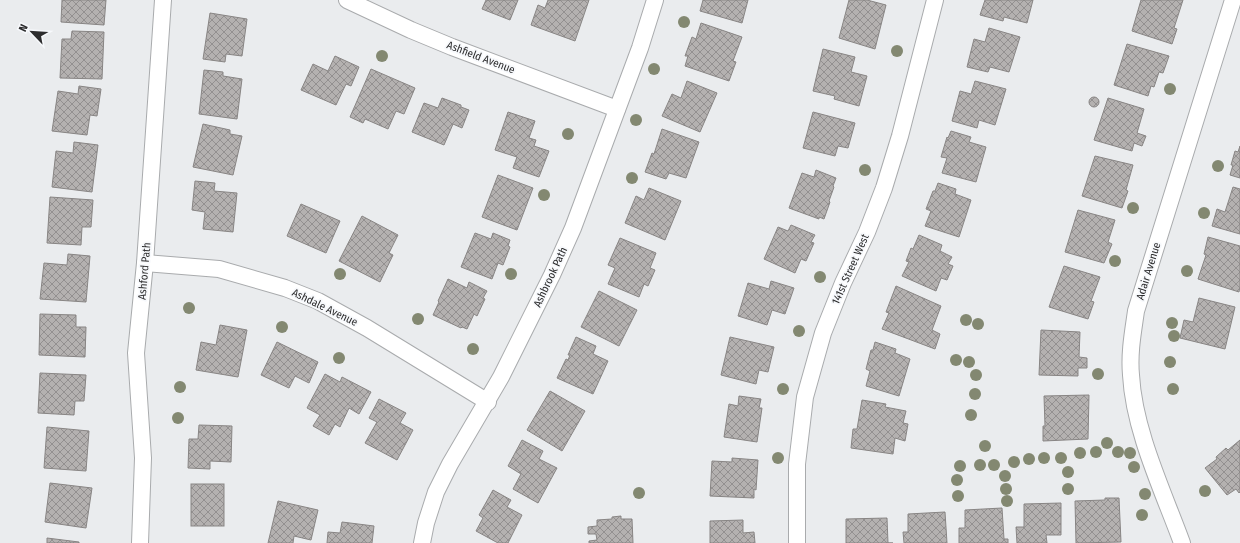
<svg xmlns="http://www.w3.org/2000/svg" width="1240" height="543" font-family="'Fira Sans Condensed',sans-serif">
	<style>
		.building { fill: url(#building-cross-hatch); stroke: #888584 }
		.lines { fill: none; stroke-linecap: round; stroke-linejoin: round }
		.minor-casing { stroke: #a9abad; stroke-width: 18 }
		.minor { stroke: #fff; stroke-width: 16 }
		.tree { fill: #838871 }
		.labels { text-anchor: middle; stroke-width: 3.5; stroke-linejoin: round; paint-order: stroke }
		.street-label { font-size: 11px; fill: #2d2d2e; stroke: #f7f9fc }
	</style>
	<defs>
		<pattern id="building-cross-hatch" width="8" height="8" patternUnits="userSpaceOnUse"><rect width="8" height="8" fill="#b4b1b0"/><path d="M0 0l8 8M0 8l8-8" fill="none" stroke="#939090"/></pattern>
	</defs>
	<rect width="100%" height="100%" fill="#eaecee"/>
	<g class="building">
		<path d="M62,0h44l-2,25 -43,-3z"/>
		<path d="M486,0h32l-8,20 -28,-11z"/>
		<path d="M548,0h41l-14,41 -44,-16 7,-20 7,3z"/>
		<path d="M703,0h45l-6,23 -42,-12z"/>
		<path d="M849,0h18l19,5 -11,44 -36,-11z"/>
		<path d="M985,0h48l-6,23 -23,-6 -1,4 -23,-6z"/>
		<path d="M1141,0h42l-9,28 3,1 -5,15 -40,-13z"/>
		<path d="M210,13l37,6 -5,37 -16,-2 -1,8 -22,-3z"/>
		<path d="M701,23l41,14 -9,24 3,1 -7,19 -44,-15 3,-10h-3l7,-19 4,2z"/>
		<path d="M989,28l31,9 -11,35 -19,-5 -2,5 -21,-5 7,-28 11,3z"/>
		<path d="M72,31l32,1 -2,47 -42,-1 2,-39h9z"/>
		<path d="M1127,44l42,12 -6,17 -4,-1 -5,15 -3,-1 -3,10 -34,-11z"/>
		<path d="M823,49l32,8 -4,15 16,4 -8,30 -25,-7 1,-3 -22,-5z"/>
		<path d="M335,56l24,11 -8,19 -5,-2 -10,21 -35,-15 12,-26 15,7z"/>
		<path d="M371,69l44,19 -11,26 -8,-3 -8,18 -23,-10 -2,4 -13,-6z"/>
		<path d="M204,70l19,2v4l19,3 -5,40 -38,-5z"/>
		<path d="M687,81l30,12 -17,39 -38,-16 10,-22 9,4z"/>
		<path d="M975,81l31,8 -11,36 -16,-5 -2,8 -25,-7 8,-30 11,3z"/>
		<path d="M79,86l22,3 -4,27 -7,-1 -3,20 -35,-4 6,-40 20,3z"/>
		<circle cx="1094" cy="102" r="5"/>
		<path d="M442,98l19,7v2l8,3 -7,18 -9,-4 -9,21 -32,-13 12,-29 14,5z"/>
		<path d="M1108,98l36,11 -7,24 9,3 -4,10 -8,-3 -2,8 -38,-11z"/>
		<path d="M508,112l27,9 -6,17 7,2 -2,6 15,5 -10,26 -26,-9 4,-11 -22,-7z"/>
		<path d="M813,112l42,11 -7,25 -10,-2 -3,10 -32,-8z"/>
		<path d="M203,124l27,6v4l12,2 -9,39 -40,-8z"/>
		<path d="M662,129l37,13 -13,36 -17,-5 -3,6 -21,-7 7,-19 2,1z"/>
		<path d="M951,131l20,6 -2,5 17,5 -10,35 -34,-9 5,-15 -6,-1 6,-20 1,1z"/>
		<path d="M74,142l24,3 -6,47 -40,-5 4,-36 17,2z"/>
		<path d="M1240,146v32l-10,-3 3,-10h-2l4,-14 3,1z"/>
		<path d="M1095,156l38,9 -7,25 2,1 -6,17 -40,-12z"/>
		<path d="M816,170l20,8 -3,8 1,1 -5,14 1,1 -6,17 -5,-2v2l-30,-11 13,-35 12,4z"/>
		<path d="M498,175l35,13 -16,42 -35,-13z"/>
		<path d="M195,181l20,2 -1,8 23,2 -4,39 -30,-3 2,-17 -13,-2z"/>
		<path d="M938,183l18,6 -1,5 16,6 -12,37 -34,-11 6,-15 -5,-2 7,-18h2z"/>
		<path d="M1233,187l7,2v45l-28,-8 5,-17 8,3z"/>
		<path d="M649,188l32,13 -16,39 -40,-17 11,-27 8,4z"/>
		<path d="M50,197l43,3 -2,27h-9l-1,18 -34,-2z"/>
		<path d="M301,204l39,17 -14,32 -39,-17z"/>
		<path d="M1078,210l37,10 -7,22 4,2 -8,19 -39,-11z"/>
		<path d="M362,216l36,19 -9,18 4,2 -13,27 -41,-21z"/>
		<path d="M791,225l24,10 -4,7 3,1 -8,18 -5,-2 -6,14 -31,-14 14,-32 10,4z"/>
		<path d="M475,233l16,6 2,-6 17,7 -2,6 2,1 -7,18 -5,-2 -6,16 -31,-12z"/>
		<path d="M919,235l23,10 -2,6 12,6 -4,7 5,2 -6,14 -6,-2 -5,13 -34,-15 7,-14 -3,-1 5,-13 2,1z"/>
		<path d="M1208,237l32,9v40l-1,6 -41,-13 8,-24 -2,-1z"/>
		<path d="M620,238l36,15 -6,15 5,2 -7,16 -4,-2 -5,13 -31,-13 7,-16 -7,-3z"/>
		<path d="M68,254l22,2 -4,46 -46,-3 4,-36 23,2z"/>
		<path d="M1064,266l36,11 -9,24 3,1 -6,17 -39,-12z"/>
		<path d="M448,279l19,9 2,-6 18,9 -4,7 2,1 -8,17 -3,-2 -7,15 -5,-2 -1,1 -28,-13 6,-13 -1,-1z"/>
		<path d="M771,281l23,7 -9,26 -13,-4 -5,15 -29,-9 10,-33 21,6z"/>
		<path d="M896,286l45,20 -9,24 8,4 -5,15 -53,-20 7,-16 -3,-1z"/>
		<path d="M599,291l38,19 -18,36 -38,-19z"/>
		<path d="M1199,298l36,9 -10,42 -45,-11 4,-18 9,2z"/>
		<path d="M40,314l36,1v12h10l-1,30 -46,-2z"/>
		<path d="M220,325l27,5 -9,47 -42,-7 5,-28 15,3z"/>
		<path d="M1041,330l39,2 -1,25 8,1v10h-9v8l-39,-1z"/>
		<path d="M576,337l20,9 -3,8 15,7 -15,33 -36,-16 9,-19 2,1 2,-5h-2z"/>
		<path d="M730,337l44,10 -6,25 -9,-2 -3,14 -35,-9z"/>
		<path d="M277,342l41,20 -9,21 -14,-7 -6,12 -28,-13z"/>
		<path d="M875,342l21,7 -1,4 15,6 -11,37 -33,-10 4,-15 -4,-2 5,-19h2z"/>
		<path d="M40,373l46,2 -2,26h-9l-1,14 -36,-2z"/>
		<path d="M325,374l15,8 2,-5 29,15 -12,22 -10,-6 -9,19 -5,-3 -6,11 -16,-9 7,-11 -13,-7z"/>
		<path d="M550,391l35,20 -23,40 -35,-21z"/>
		<path d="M1089,395l-1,44 -45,2v-15h2l-1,-30z"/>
		<path d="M739,396l22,3 -2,9h3l-5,34 -33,-5 5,-33 9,2z"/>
		<path d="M379,399l27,14 -6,10 13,7 -16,30 -32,-17 12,-21 -8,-4z"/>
		<path d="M862,400l24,4 -1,3 21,4 -3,12 5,1 -3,17 -10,-3 -2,16 -42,-6 2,-19h4z"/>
		<path d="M199,425l33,1 -1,36 -21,-1v8l-22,-1 1,-29h9z"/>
		<path d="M47,427l42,4 -3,40 -42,-3z"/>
		<path d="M522,440l21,11 -4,8 18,9 -19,35 -25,-14 8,-15 -13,-8z"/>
		<path d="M1240,440v52l-1,1 -3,-4 -9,6 -22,-27 12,-9 -1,-2 10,-9 2,2z"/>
		<path d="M732,458l26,2 -2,30 -2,-1v9l-44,-2 2,-35 20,1z"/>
		<path d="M50,483l42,5 -6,40 -41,-6z"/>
		<rect x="191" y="484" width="33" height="42"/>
		<path d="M493,490l18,10 -4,7 15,8 -14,28h-10l-22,-12 7,-13 -4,-3z"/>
		<path d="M1105,498h14l2,44 -45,1 -1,-42 30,-1z"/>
		<path d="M278,501l40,9 -7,30 -17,-4 -1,7h-25z"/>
		<path d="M1061,503v32h-15l1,8h-30l-1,-16h8v-23z"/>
		<path d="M1002,508l2,31h4v4h-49v-15h6v-18z"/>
		<path d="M945,512l2,31h-43l-1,-11h5v-18z"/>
		<path d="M621,516v3h11l1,24h-44v-2l8,-1 -1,-6h-8v-7l9,-1v-6l15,-1v-2z"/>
		<path d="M887,518l1,25h5h-47v-24z"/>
		<path d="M743,520v13l11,-1 1,11h-45v-22z"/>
		<path d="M342,522l32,4 -2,17h-45l1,-11 12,1z"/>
		<path d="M47,538l32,4v1h-32z"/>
	</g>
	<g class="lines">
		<g class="minor-casing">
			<g id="minor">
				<path d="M347,0l64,30 41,17 165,62"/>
				<path d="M145,263l74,6 66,19 33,13 49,27 121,74"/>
				<path d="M140,543l3,-85 -7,-105 9,-90 18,-263"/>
				<path d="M422,543l4,-20 10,-31 14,-28 51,-87 51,-102 21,-47 67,-180 15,-48"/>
				<path d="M797,543v-79l8,-67 18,-64 20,-50 24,-51 17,-44 16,-52 35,-136"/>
				<path d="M1182,543c-19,-52 -48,-112 -51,-168 -2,-22 2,-43 5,-64l97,-311"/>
			</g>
		</g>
		<use href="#minor" class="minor"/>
	</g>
	<g class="tree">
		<circle cx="684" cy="22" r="6"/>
		<circle cx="897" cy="51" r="6"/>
		<circle cx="382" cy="56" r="6"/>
		<circle cx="654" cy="69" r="6"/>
		<circle cx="1170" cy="89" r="6"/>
		<circle cx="636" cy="120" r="6"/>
		<circle cx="568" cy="134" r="6"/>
		<circle cx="1218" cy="166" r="6"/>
		<circle cx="865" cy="170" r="6"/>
		<circle cx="632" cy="178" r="6"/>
		<circle cx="544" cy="195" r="6"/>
		<circle cx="1133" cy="208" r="6"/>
		<circle cx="1204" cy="213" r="6"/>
		<circle cx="1115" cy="261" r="6"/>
		<circle cx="1187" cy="271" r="6"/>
		<circle cx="340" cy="274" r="6"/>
		<circle cx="511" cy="274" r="6"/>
		<circle cx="820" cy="277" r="6"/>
		<circle cx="189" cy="308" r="6"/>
		<circle cx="418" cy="319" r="6"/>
		<circle cx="966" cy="320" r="6"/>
		<circle cx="1172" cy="323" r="6"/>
		<circle cx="978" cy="324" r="6"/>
		<circle cx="282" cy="327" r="6"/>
		<circle cx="799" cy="331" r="6"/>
		<circle cx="1174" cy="336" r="6"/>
		<circle cx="473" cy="349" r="6"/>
		<circle cx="339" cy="358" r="6"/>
		<circle cx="956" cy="360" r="6"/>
		<circle cx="969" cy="362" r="6"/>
		<circle cx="1170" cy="362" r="6"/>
		<circle cx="1098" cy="374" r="6"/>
		<circle cx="976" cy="375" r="6"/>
		<circle cx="180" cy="387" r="6"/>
		<circle cx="783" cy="389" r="6"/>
		<circle cx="1173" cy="389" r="6"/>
		<circle cx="975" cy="394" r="6"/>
		<circle cx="971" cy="415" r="6"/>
		<circle cx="178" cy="418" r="6"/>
		<circle cx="1107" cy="443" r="6"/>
		<circle cx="985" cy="446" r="6"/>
		<circle cx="1096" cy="452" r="6"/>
		<circle cx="1118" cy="452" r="6"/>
		<circle cx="1080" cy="453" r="6"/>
		<circle cx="1130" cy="453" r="6"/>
		<circle cx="778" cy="458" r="6"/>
		<circle cx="1044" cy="458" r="6"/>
		<circle cx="1061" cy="458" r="6"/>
		<circle cx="1029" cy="459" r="6"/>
		<circle cx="1014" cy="462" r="6"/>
		<circle cx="980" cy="465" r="6"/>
		<circle cx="994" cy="465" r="6"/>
		<circle cx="960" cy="466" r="6"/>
		<circle cx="1134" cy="467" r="6"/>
		<circle cx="1068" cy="472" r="6"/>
		<circle cx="1005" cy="476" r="6"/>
		<circle cx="957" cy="480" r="6"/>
		<circle cx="1006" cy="489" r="6"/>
		<circle cx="1068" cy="489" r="6"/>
		<circle cx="1205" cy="491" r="6"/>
		<circle cx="639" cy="493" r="6"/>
		<circle cx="1145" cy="494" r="6"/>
		<circle cx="958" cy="496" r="6"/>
		<circle cx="1007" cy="501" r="6"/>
		<circle cx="1142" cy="515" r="6"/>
	</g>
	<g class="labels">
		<g class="street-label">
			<text transform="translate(481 57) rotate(21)" y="4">Ashfield Avenue</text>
			<text transform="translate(850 269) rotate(-66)" y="4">141st Street West</text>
			<text transform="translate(144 271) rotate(-85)" y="4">Ashford Path</text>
			<text transform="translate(1148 271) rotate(-73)" y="4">Adair Avenue</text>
			<text transform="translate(550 277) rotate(-65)" y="4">Ashbrook Path</text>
			<text transform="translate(325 307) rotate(26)" y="4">Ashdale Avenue</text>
		</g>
	</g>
	<g transform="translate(32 32) rotate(295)" stroke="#f7f9fc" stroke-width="3" paint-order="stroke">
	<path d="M0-3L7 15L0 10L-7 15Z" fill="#2d2d2e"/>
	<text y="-6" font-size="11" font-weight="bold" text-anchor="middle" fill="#2d2d2e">N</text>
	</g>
</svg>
